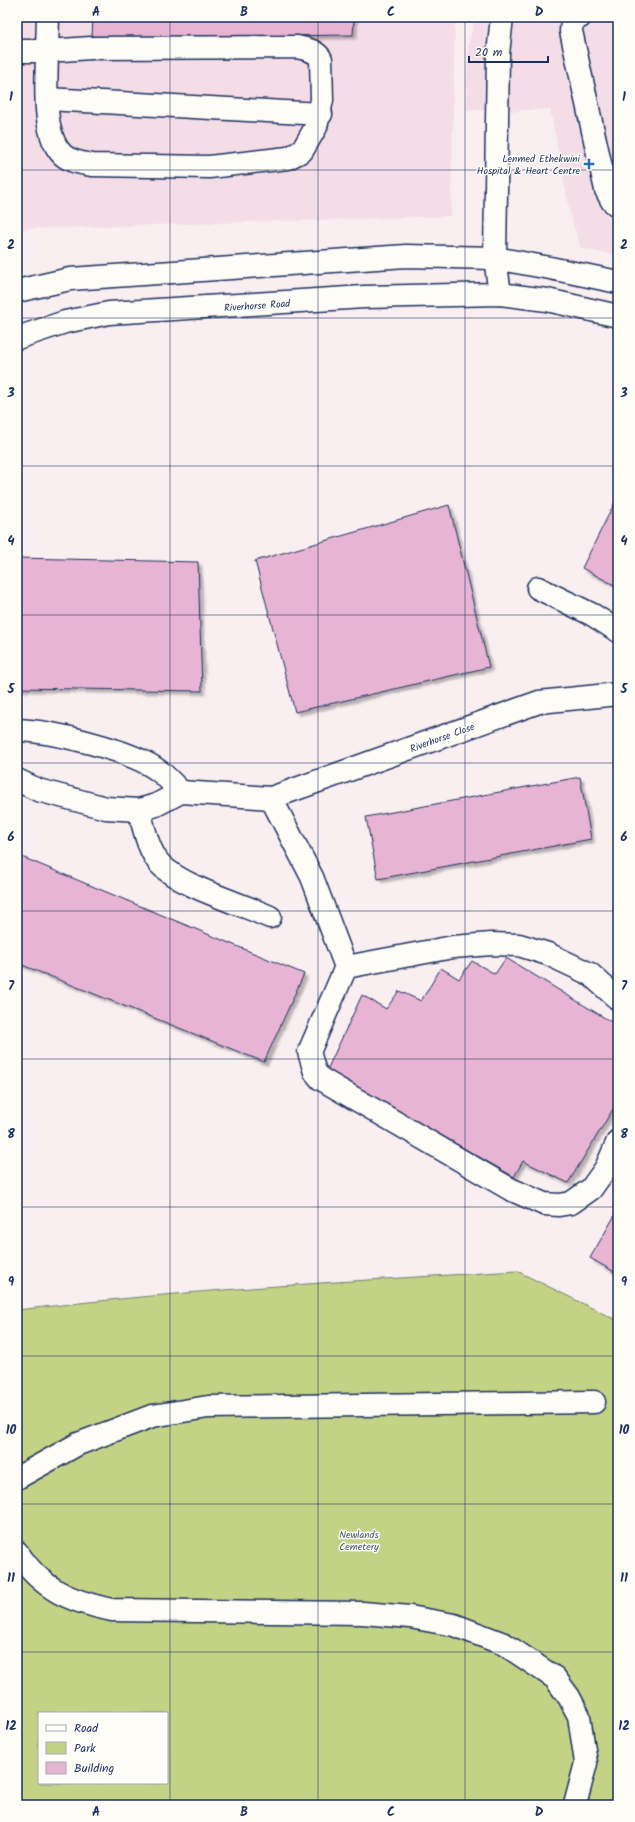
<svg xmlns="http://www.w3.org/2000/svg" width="635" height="1822" font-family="Kalam,sans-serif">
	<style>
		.built { fill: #f4dde7 }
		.green { fill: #c4d286; stroke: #708072; fill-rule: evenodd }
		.building { fill: #e7b5d3; stroke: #1b2f5e; filter: url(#shadow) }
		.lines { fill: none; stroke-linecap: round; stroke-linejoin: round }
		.minor-casing { stroke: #1b2f5e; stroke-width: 25 }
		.minor { stroke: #fdfcf7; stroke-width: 22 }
		.grid { fill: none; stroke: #1b2f5e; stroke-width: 1; stroke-opacity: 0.55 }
		.poi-dot { fill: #1f6fb2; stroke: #fdfcf7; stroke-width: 1.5 }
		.labels { text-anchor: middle; stroke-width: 3; stroke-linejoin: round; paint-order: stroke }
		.poi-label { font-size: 10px; fill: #1b2f5e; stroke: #fdfcf7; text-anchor: end }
		.street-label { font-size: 10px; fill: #1b2f5e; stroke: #fdfcf7 }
		.park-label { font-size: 10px; fill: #455868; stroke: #fdfcf7 }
		.neatline { fill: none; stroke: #1b2f5e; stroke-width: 1.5 }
		.grid-label { font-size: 13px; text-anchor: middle; font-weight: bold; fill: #1b2f5e }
	</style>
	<defs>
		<filter id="shadow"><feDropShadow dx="3.5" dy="3.5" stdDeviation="1" flood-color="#0004"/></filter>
	</defs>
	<rect width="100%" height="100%" fill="#f9eef0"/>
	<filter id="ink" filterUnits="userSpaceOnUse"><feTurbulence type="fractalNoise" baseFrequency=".025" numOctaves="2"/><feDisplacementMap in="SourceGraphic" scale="8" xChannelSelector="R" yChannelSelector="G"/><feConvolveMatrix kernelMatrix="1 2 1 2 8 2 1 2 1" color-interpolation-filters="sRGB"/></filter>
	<g filter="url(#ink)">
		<g class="built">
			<path d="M17,17h438l-4,199 -434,13z"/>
			<path d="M475,17h143v239l-37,-8 -10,-31 -21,-108 -38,2 -46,-1 2,-64z"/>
		</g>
		<path class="green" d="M517,1271l101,50v484h-601v-495c166,-20 334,-29 500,-39zM39,1713h128v70h-128z"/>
		<g class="building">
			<path d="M93,17h261l-1,18 -261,3z"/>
			<path d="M618,496v91l-36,-19z"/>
			<path d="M449,505l40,162 -194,45 -40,-151z"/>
			<path d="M17,558l181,4 4,129 -185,-3z"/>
			<path d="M580,777l11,62 -213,40 -12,-62z"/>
			<path d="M17,855l287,119 -40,88 -247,-99z"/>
			<path d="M506,958l112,68v75l-50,82 -45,-22 -9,16 -187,-107 35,-75 24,14 13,-18 22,10 20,-33 18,11 13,-18 23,13z"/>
			<path d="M618,1210v64l-28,-16z"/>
		</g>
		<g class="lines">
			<g class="minor-casing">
				<g id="minor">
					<path d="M580,17l-8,4 -1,10 35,159 6,11 6,5"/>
					<path d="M297,47c9,2 19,3 24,12l1,41 -6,27 -14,24 -14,7 -79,9 -117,-2c-10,-2 -21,-3 -29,-10 -22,-20 -16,-76 -16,-104l44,-3z"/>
					<path d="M17,51h30l1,-34"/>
					<path d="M47,99l274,15"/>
					<path d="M17,291l53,-12 336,-23 89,2 55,10 68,14"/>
					<path d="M500,294l-5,-36 3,-204 4,-37"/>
					<path d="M17,338l48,-16 44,-9 255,-16 136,-3 47,6 71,16"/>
					<path d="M538,588l55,27 25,16"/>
					<path d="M17,730c34,1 115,20 142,41 8,6 15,14 22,21"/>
					<path d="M17,780l21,10 68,18 33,2 17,-5 25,-13 90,6 268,-96 79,-8"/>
					<path d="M271,798l41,79 34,90 -37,85 6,20 6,7 189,110 34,15 15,1 12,-2 20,-14 15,-21 12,-27"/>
					<path d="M139,810c5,18 9,40 21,54 21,23 80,39 110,53"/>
					<path d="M346,967l107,-20 38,-3 28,1 29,9 42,20 28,25"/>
					<path d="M17,1478l61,-34 74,-28 56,-9 386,-5"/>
					<path d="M17,1552c25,38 53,49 95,58l251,3 47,4 44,8 50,19 51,34 14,19 10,19 7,47 -11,42"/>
				</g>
			</g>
			<use href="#minor" class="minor"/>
		</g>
	</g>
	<path class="grid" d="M170,17v1788M318,17v1788M465,17v1788M17,170h601M17,318h601M17,466h601M17,615h601M17,763h601M17,911h601M17,1059h601M17,1207h601M17,1356h601M17,1504h601M17,1652h601"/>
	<path class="poi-dot" d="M587 158h4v4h4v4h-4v4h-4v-4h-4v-4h4z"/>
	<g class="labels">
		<g class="poi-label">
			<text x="580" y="162">Lenmed Ethekwini<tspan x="580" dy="12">Hospital &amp; Heart Centre</tspan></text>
		</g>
		<g class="street-label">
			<text transform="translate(257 305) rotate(-4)" y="4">Riverhorse Road</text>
			<text transform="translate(442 737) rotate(-20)" y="4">Riverhorse Close</text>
		</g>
		<g class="park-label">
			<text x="359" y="1538">Newlands<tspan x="359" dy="12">Cemetery</tspan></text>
		</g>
	</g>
	<rect width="635" height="1822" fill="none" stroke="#fdfcf7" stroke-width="44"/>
	<rect x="38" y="1712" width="130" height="72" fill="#fdfcf7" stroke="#a3aaba"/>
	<rect x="46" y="1725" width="20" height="6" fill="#fdfcf7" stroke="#a3aaba"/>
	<text x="74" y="1732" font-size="12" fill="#1b2f5e">Road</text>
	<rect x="46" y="1742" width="20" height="12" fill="#c4d286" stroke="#a3aaba"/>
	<text x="74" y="1752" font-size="12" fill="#1b2f5e">Park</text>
	<rect x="46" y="1762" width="20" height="12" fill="#e7b5d3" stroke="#a3aaba"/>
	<text x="74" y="1772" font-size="12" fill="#1b2f5e">Building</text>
	<path d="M469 56v6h79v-6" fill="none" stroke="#1b2f5e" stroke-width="2"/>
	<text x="475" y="56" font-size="12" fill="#1b2f5e" stroke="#fdfcf7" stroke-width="3" paint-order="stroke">20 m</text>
	<rect x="22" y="22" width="591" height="1778" class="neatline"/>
	<g class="grid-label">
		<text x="96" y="16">A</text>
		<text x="244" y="16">B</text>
		<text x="391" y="16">C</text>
		<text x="539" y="16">D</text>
		<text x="11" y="101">1</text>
		<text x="624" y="101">1</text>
		<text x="11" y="249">2</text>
		<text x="624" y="249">2</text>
		<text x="11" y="397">3</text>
		<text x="624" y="397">3</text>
		<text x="11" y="545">4</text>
		<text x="624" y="545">4</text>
		<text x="11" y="693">5</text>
		<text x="624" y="693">5</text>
		<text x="11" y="841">6</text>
		<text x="624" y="841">6</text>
		<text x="11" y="990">7</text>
		<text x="624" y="990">7</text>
		<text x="11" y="1138">8</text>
		<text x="624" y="1138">8</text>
		<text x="11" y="1286">9</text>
		<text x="624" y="1286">9</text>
		<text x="11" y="1434">10</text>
		<text x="624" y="1434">10</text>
		<text x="11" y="1582">11</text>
		<text x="624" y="1582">11</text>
		<text x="11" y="1730">12</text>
		<text x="624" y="1730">12</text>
		<text x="96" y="1816">A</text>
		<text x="244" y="1816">B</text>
		<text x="391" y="1816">C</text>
		<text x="539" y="1816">D</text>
	</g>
</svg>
